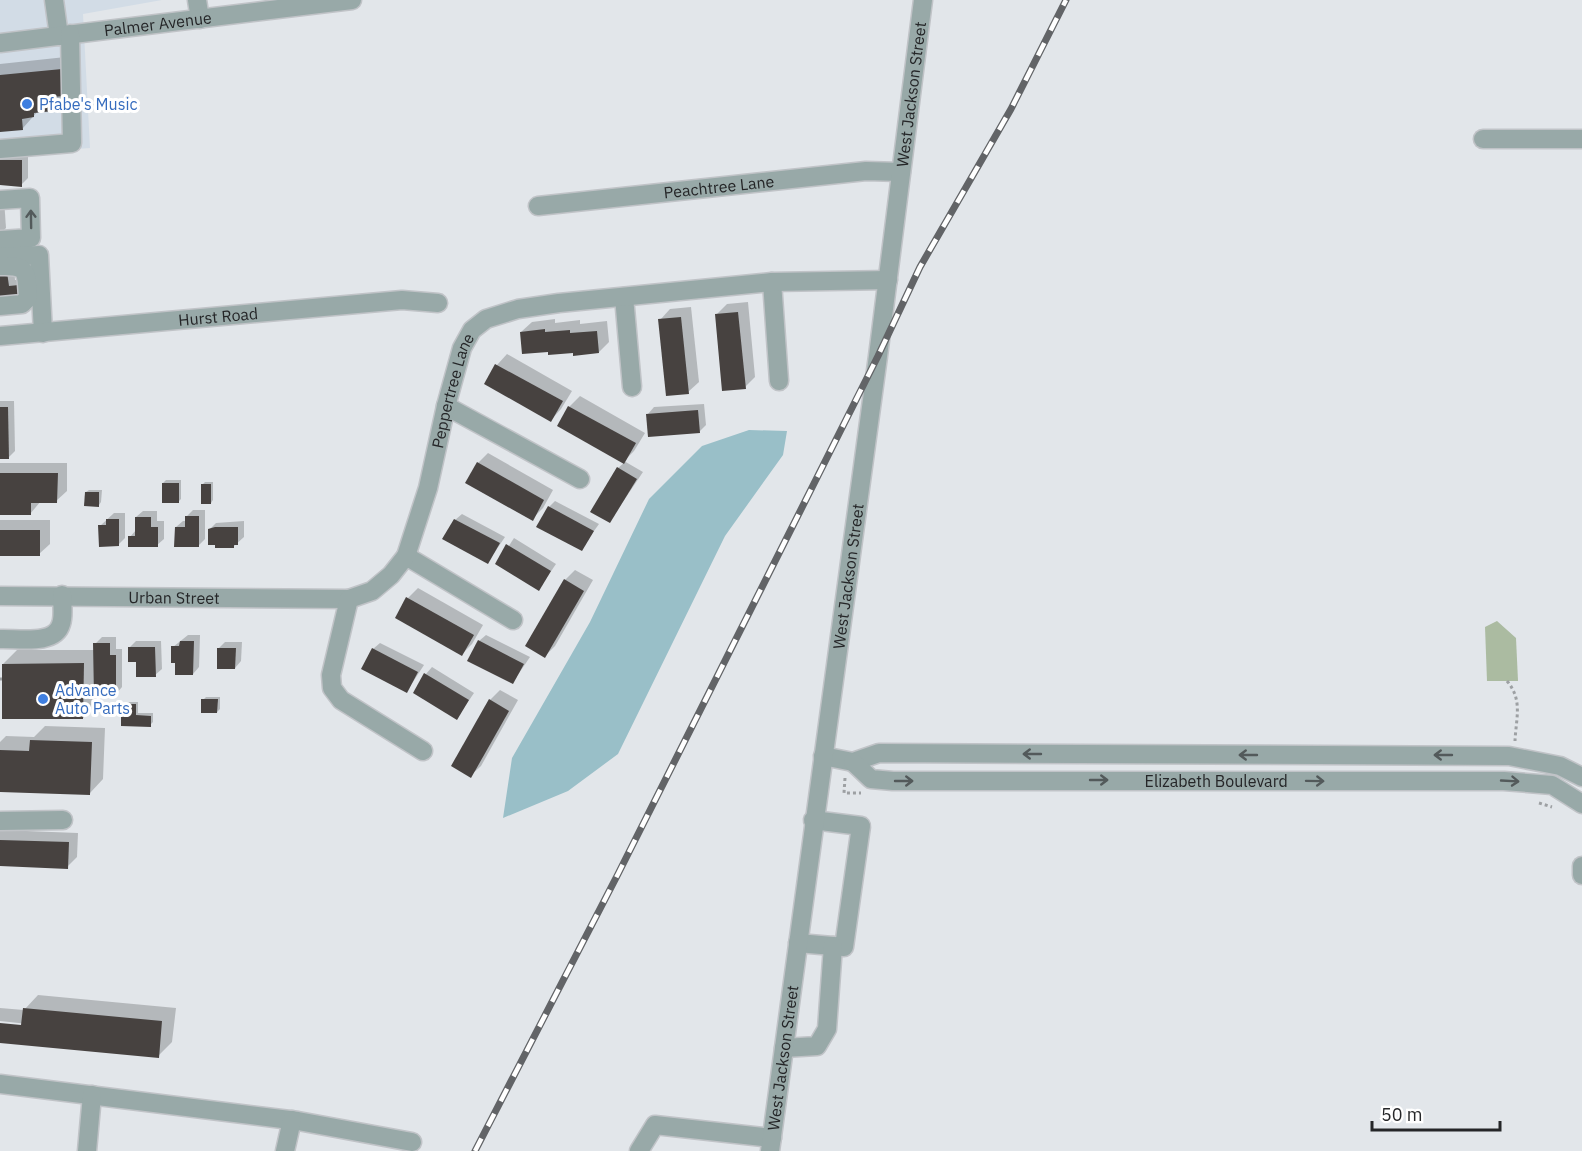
<svg xmlns="http://www.w3.org/2000/svg" width="1582" height="1151" font-family="'IBM Plex Sans',sans-serif">
	<style>
		.built { fill: #d2dce6 }
		.green { fill: #abbba1 }
		.water { fill: #99bfc8 }
		.shadow { fill: #0003 }
		.building { fill: #474240 }
		.lines { fill: none; stroke-linecap: round; stroke-linejoin: round }
		.minor-casing { stroke: #c0c3c7; stroke-width: 21 }
		.path { stroke: #9da0a3; stroke-width: 3; stroke-dasharray: 3 3; stroke-linecap: butt }
		.minor { stroke: #98a9a8; stroke-width: 18 }
		.rail-casing { stroke: #626467; stroke-width: 7 }
		.rail { stroke: #fff; stroke-width: 4.5; stroke-dasharray: 14; stroke-linecap: butt }
		.oneway { stroke: #535a5b }
		.shop-dot { fill: #3f7fe0; stroke: #fff; stroke-width: 2 }
		.labels { text-anchor: middle; stroke-width: 6; stroke-linejoin: round; paint-order: stroke }
		.street-label { font-size: 16px; fill: #252628; stroke: #fff }
		.shop-label { font-size: 16px; fill: #366cbe; stroke: #fff; text-anchor: start }
	</style>
	<rect width="100%" height="100%" fill="#e2e6ea"/>
	<path class="built" d="M0,0h162l-79,14 7,134 -90,7z"/>
	<path class="green" d="M1497,621l19,17 2,43h-31l-2,-54z"/>
	<path class="water" d="M749,430l38,1 -4,24 -58,81 -107,218 -50,37 -65,27 9,-60 78,-136 59,-123 53,-53z"/>
	<g class="shadow">
		<path d="M75,56l-8,40 -14,14 -15,1 -15,17 -23,2v-66z"/>
		<path d="M0,154h28v24l-7,7 -21,-1z"/>
		<path d="M0,199h4l2,29 -6,6z"/>
		<path d="M0,265l14,1 1,14 10,-1 1,12 -26,9z"/>
		<path d="M748,302l7,75 -10,10 -29,-72 11,-11z"/>
		<path d="M691,307l8,75 -11,10 -28,-72 10,-11z"/>
		<path d="M555,319v4l25,-3v4l27,-3 2,21 -10,10 -50,-2 -28,-18 11,-10z"/>
		<path d="M507,354l65,37 -11,18 -10,11 -65,-37 11,-18z"/>
		<path d="M580,396l65,37 -11,18 -10,10 19,11 -33,49 8,-53 7,-6 -66,-37 10,-18z"/>
		<path d="M0,401h14l1,50 -7,7h-8z"/>
		<path d="M704,404l2,21 -7,7 -51,-18 6,-7z"/>
		<path d="M488,453l65,37 -10,18 -11,11 -54,-56z"/>
		<path d="M0,463h67v28l-11,10h-15l-11,13h-30z"/>
		<path d="M166,480h15v19l-3,3 -15,-19z"/>
		<path d="M205,482h8v18l-2,3 -9,-18z"/>
		<path d="M89,490h13l-1,12 -2,3 -13,-13z"/>
		<path d="M555,501l44,23 -18,25 -32,-42z"/>
		<path d="M193,510h12v29l-7,7 -22,-19 7,-6h4v-5z"/>
		<path d="M143,511h14v10h7v18l-7,6 -27,-8 6,-7v-13z"/>
		<path d="M114,513h11v25l-7,7 -18,-19z"/>
		<path d="M462,514l43,23 -17,25 -33,-42z"/>
		<path d="M0,520h50v24l-11,10h-39z"/>
		<path d="M244,521v16l-10,9 -24,-17 6,-6z"/>
		<path d="M514,538l42,26 -17,25 -42,-25z"/>
		<path d="M575,570l18,10 -38,66 -10,10 20,-76z"/>
		<path d="M418,588l65,37 -11,19 -10,10 -54,-56z"/>
		<path d="M188,635h12l-1,32 -6,7 -20,-27z"/>
		<path d="M486,635l44,22 -17,25 -34,-41z"/>
		<path d="M102,637h14v12h6v38l-6,7h-19v10l-14,14 -80,-54 14,-14h78v-6z"/>
		<path d="M136,641h25l1,28 -7,6 -17,-15 -9,-12z"/>
		<path d="M225,642h17l-1,19 -6,7 -16,-20z"/>
		<path d="M380,643l44,22 -17,26 -34,-42z"/>
		<path d="M432,667l42,26 -17,25 -31,-44z"/>
		<path d="M500,690l18,10 -37,66 -11,10 20,-76z"/>
		<path d="M206,697h14v12l-3,3 -14,-12z"/>
		<path d="M126,702h12v11h15v9l-3,3h-28l1,-20z"/>
		<path d="M45,726l60,2 -2,51 -13,14 -90,-3v-48l6,-6 28,1z"/>
		<path d="M0,830l78,3 -1,24 -10,10 -67,-2z"/>
		<path d="M38,995l138,13 -4,34 -14,14 -158,-15v-17l28,3v-3l-28,-3v-13l24,2z"/>
	</g>
	<g class="building">
		<path d="M62,69l3,27 -13,1 2,14 -20,2v4l-12,2 1,11 -23,2v-57z"/>
		<path d="M0,160h22v27l-22,-2z"/>
		<path d="M7,272l2,14 10,-1 1,15 -20,2v-29z"/>
		<path d="M738,312l8,77 -24,2 -7,-77z"/>
		<path d="M681,317l8,77 -23,2 -8,-77z"/>
		<path d="M545,329v3l25,-2v3l27,-2 2,22 -26,3v-3l-25,2v-3l-26,2 -2,-22z"/>
		<path d="M495,364l68,37 -12,21 -67,-38z"/>
		<path d="M568,406l68,37 -12,21 -67,-38z"/>
		<path d="M0,407h8l1,52h-9z"/>
		<path d="M698,410l2,23 -52,4 -2,-23z"/>
		<path d="M477,462l67,38 -11,21 -68,-38z"/>
		<path d="M617,467l20,12 -27,44 -20,-11z"/>
		<path d="M0,473h58l-1,30h-26v12h-31z"/>
		<rect x="162" y="483" width="17" height="20"/>
		<rect x="201" y="484" width="10" height="20"/>
		<path d="M85,492h14v15l-15,-1z"/>
		<path d="M548,506l46,25 -12,20 -46,-24z"/>
		<path d="M185,516h14v31h-25l1,-20h10z"/>
		<path d="M135,517h16v10h7v20h-30v-11h7z"/>
		<path d="M106,519h13v27l-20,1 -1,-22h8z"/>
		<path d="M454,519l46,24 -12,21 -46,-25z"/>
		<path d="M215,527h23v18h-4v3h-19v-3h-7v-16z"/>
		<rect x="0" y="530" width="40" height="26"/>
		<path d="M506,544l45,27 -12,20 -44,-27z"/>
		<path d="M564,579l20,12 -39,67 -20,-12z"/>
		<path d="M406,597l68,38 -12,21 -67,-38z"/>
		<path d="M478,640l46,24 -11,20 -46,-23z"/>
		<path d="M180,641h14l-1,34h-18v-12h-4v-17h8z"/>
		<path d="M93,643h17v12h6v40l-22,1z"/>
		<path d="M128,647h27l1,30h-20v-15h-8z"/>
		<path d="M217,648h19l-1,21h-18z"/>
		<path d="M372,648l46,24 -11,21 -46,-24z"/>
		<path d="M84,663l-1,56h-81v-55z"/>
		<path d="M424,673l45,27 -12,20 -44,-27z"/>
		<path d="M201,699h17l-1,14h-16z"/>
		<path d="M489,699l20,12 -38,67 -20,-12z"/>
		<path d="M121,704h15v11l15,1v11l-30,-1z"/>
		<path d="M30,740l62,2 -2,53 -90,-3v-42l29,1z"/>
		<path d="M0,840l69,2 -1,27 -68,-3z"/>
		<path d="M23,1008l139,13 -3,37 -159,-15v-20l21,2z"/>
	</g>
	<g class="lines">
		<g class="minor-casing">
			<g id="minor">
				<path d="M54,0l5,36"/>
				<path d="M197,0l3,19"/>
				<path id="s1" d="M0,43l352,-43"/>
				<path d="M1483,139h99"/>
				<path d="M0,149l72,-6 -2,-109"/>
				<path d="M0,200l30,-2 1,40 -31,2"/>
				<path id="s2" d="M538,206l328,-35 35,1"/>
				<path d="M0,257l39,-2 4,78"/>
				<path d="M0,266c29,-1 26,6 28,32l-6,6 -22,2"/>
				<path d="M772,282l7,99"/>
				<path d="M624,297l8,90"/>
				<path id="s3" d="M0,336l402,-36 36,3"/>
				<path d="M446,406l134,73"/>
				<path d="M406,556l107,64"/>
				<path id="s4" d="M0,596l349,3"/>
				<path d="M0,639c17,-1 55,7 61,-15 3,-8 1,-19 1,-29"/>
				<path id="s5" d="M423,751l-82,-51 -9,-12 -1,-13 18,-76 23,-8 19,-16 15,-19 22,-68 18,-82 16,-58 10,-18 14,-11 32,-10 41,-6 213,-21 116,-2"/>
				<path d="M823,756l30,6 26,-9 630,3 51,10 22,11"/>
				<path id="s6" d="M853,762l18,17 22,2h611l48,4 30,19"/>
				<path d="M0,821l63,-1"/>
				<path d="M1582,866v9"/>
				<path d="M798,943l46,4 17,-121 -48,-6"/>
				<path d="M784,1048l33,-2 10,-17 6,-83"/>
				<path d="M0,1084l298,37 114,21"/>
				<path d="M87,1151l5,-56"/>
				<path d="M285,1151l7,-31"/>
				<path d="M639,1151l16,-26 117,13"/>
				<path id="s7" d="M770,1151l108,-795 45,-356"/>
			</g>
		</g>
		<g class="path">
			<path d="M0,679h2"/>
			<path d="M1507,681c16,19 9,37 8,60"/>
			<path d="M845,778l-1,15h17"/>
			<path d="M1539,803l13,4"/>
		</g>
		<use href="#minor" class="minor"/>
		<g class="rail-casing">
			<path id="rail" d="M475,1151l143,-277 260,-518 42,-89 91,-158 55,-109"/>
		</g>
		<use href="#rail" class="rail"/>
	</g>
	<defs><path id="oneway-shaft" d="M-6 0H5M1.5-3L5.5 0L1.5 3" fill="none" stroke-width="1.6" stroke-linecap="round" stroke-linejoin="round" transform="scale(1.5)"/></defs>
	<g class="oneway">
		<use href="#oneway-shaft" transform="translate(31 219) rotate(-91)"/>
		<use href="#oneway-shaft" transform="translate(1032 754) rotate(-180)"/>
		<use href="#oneway-shaft" transform="translate(1248 755) rotate(-180)"/>
		<use href="#oneway-shaft" transform="translate(1443 755) rotate(-180)"/>
		<use href="#oneway-shaft" transform="translate(1099 780)"/>
		<use href="#oneway-shaft" transform="translate(904 781)"/>
		<use href="#oneway-shaft" transform="translate(1315 781) rotate(1)"/>
		<use href="#oneway-shaft" transform="translate(1510 781) rotate(3)"/>
	</g>
	<g class="shop-dot">
		<circle cx="27" cy="104" r="6"/>
		<circle cx="43" cy="699" r="6"/>
	</g>
	<g class="labels">
		<g class="street-label">
			<text dy="6" stroke="none"><textPath href="#s1" startOffset="159">Palmer Avenue</textPath></text>
			<text dy="6" stroke="none"><textPath href="#s7" startOffset="1066">West Jackson Street</textPath></text>
			<text dy="6" stroke="none"><textPath href="#s2" startOffset="182">Peachtree Lane</textPath></text>
			<text dy="6" stroke="none"><textPath href="#s3" startOffset="219">Hurst Road</textPath></text>
			<text dy="6" stroke="none"><textPath href="#s5" startOffset="448">Peppertree Lane</textPath></text>
			<text dy="6" stroke="none"><textPath href="#s7" startOffset="580">West Jackson Street</textPath></text>
			<text dy="6" stroke="none"><textPath href="#s4" startOffset="174">Urban Street</textPath></text>
			<text dy="6" stroke="none"><textPath href="#s6" startOffset="370">Elizabeth Boulevard</textPath></text>
			<text dy="6" stroke="none"><textPath href="#s7" startOffset="94">West Jackson Street</textPath></text>
		</g>
		<g class="shop-label">
			<text x="39" y="110">Pfabe's Music</text>
			<text x="55" y="696">Advance<tspan x="55" dy="18">Auto Parts</tspan></text>
		</g>
	</g>
	<path d="M1372 1121v9h128v-9" fill="none" stroke="#252628" stroke-width="3"/>
	<text x="1381" y="1121" font-size="18" fill="#252628" stroke="#ffffff" stroke-width="4.5" paint-order="stroke">50 m</text>
</svg>
